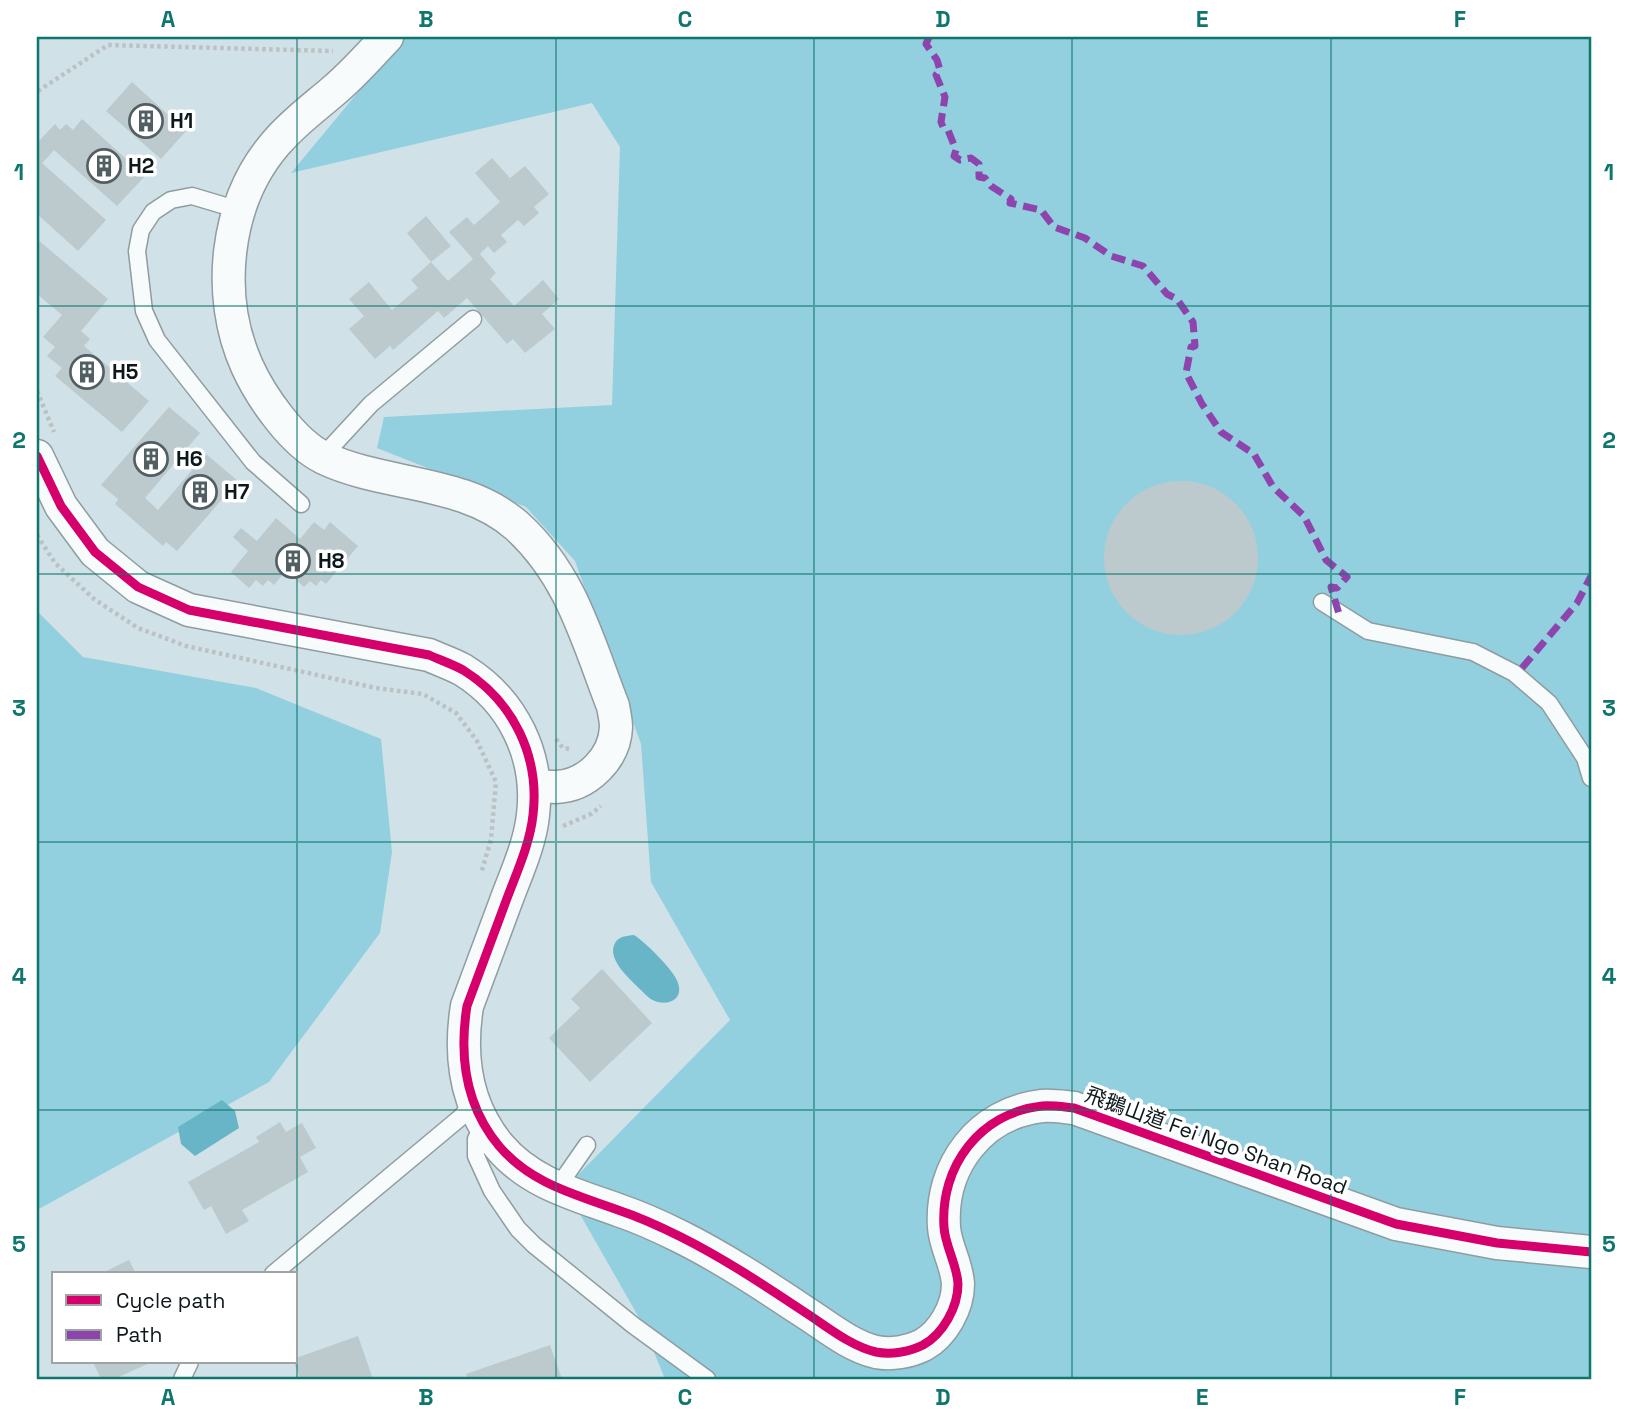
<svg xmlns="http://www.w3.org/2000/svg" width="1628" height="1416" font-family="'Space Grotesk','Noto Sans TC',sans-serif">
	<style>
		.green { fill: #92d0e0 }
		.water { fill: #69b5c8 }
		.building { fill: #bccace }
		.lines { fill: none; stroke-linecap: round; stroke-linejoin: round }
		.service-casing { stroke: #8f9ca0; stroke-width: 19 }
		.minor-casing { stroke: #8f9ca0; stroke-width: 35 }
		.path { stroke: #bcc1c3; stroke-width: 4.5; stroke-dasharray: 3.5 3.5; stroke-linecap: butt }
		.service { stroke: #f8fbfb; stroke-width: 16 }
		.minor { stroke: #f8fbfb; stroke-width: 32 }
		.quiet { stroke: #8e44ad; stroke-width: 7; stroke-dasharray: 14 7; stroke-linecap: butt }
		.cycleway-casing { stroke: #fff; stroke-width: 13 }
		.cycleway { stroke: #d6006c; stroke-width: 9 }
		.grid { fill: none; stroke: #0f766e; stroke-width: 2; stroke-opacity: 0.55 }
		.labels { text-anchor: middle; stroke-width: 7; stroke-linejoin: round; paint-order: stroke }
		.poi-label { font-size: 21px; font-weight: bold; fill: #0c181b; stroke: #fff; text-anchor: start }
		.street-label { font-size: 21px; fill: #0c181b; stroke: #fff }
		.neatline { fill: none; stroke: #0f766e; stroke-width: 2.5 }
		.grid-label { font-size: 23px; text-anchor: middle; font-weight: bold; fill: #0f766e }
	</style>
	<rect width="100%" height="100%" fill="#d0e2e7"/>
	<g class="green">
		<path d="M400,37h1191v1342h-926l-23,-56 -77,-135 165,-168 -79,-138 -10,-138 -66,-183 -49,-54 -149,-59 7,-31 228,-12 8,-258 -28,-44 -301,70 92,-111z"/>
		<path d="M37,611l46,46 173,31 125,51 11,113 -12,81 -111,149 -232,128z"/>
	</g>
	<g class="water">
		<path d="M634,935c11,7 41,36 44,48 7,21 -19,25 -31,13 -11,-12 -42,-35 -32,-53 4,-7 11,-7 19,-8z"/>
		<path d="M222,1100l13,11 4,17 -44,28 -14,-12 -3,-17z"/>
	</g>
	<g class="building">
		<path d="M132,82l54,49 -25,28 -55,-48z"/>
		<path d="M82,119l63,57 -28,30 -63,-56 -6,7 -6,6 64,57 -28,31 -41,-37v-71l18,-19 5,6 6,-6 7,6z"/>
		<path d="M492,158l18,20 15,-12 24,28 -15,13 5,6 -15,13 -6,-6 -17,15 6,7 -13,11 -6,-7 -8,8 16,19 -6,6 24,27 29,-26 16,19 -17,15 13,15 -30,24 -12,-14 -6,5 -40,-46 -23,20 -6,-7 -45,39 -3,-4 -15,13 -26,-30 15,-13 -15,-17 20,-17 23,28 26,-22 -7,-8 20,-18 -24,-29 19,-17 25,30 -20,16 17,19 25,-22 -24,-27 18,-15 7,8 26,-23 -25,-29z"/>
		<path d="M37,239l71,60 -27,32 9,8 -6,7 65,55 -27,31 -67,-56 7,-8 -15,-12 8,-9 -12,-10 19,-22 -25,-21z"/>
		<path d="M169,407l31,26 -55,65 13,12 48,-56 32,27 -61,70 -11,-9 -3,4 -48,-42 3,-5 -17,-14z"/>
		<circle cx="1181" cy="558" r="77"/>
		<path d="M276,518l24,21 14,-17 10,8 6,-8 28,24 -32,38 -5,-4 -5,6 -6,-5 -6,6 -18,-16 -12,14 -6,-5 -5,6 -7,-6 -7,8 -18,-16 17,-21 -15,-14 8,-9 16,13z"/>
		<path d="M602,969l50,54 -62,59 -41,-44 31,-30 -9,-9z"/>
		<path d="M280,1122l6,10 16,-9 14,25 -16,9 8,15 -66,38 7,11 -23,13 -15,-28 -7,4 -16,-28 71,-40 -3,-5z"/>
		<path d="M129,1260l7,14h-36z"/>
		<path d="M358,1336l15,43h-73l-6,-17h2v-4z"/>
		<path d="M550,1345l12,34h-94l-2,-5z"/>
		<path d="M93,1362h59l-38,17h-13z"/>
	</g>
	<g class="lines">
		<g class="service-casing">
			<g id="service">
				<path d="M239,210l-47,-14 -21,4 -18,12 -12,18 -4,21 7,60 13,29 96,122 48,42"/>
				<path d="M322,457l49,-53 102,-85"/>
				<path d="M1322,602l46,29 105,21 41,21 35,30 36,55 6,20"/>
				<path d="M484,1125l-8,14v17l16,35 26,38 16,16 99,80 74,54"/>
				<path d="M557,1188l30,-43"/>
				<path d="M273,1274l188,-157 12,-14"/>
				<path d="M182,1379l8,-17"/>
			</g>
		</g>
		<g class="minor-casing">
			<g id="minor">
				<path d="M387,37c-18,19 -35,39 -56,56 -19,16 -38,30 -55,50 -51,59 -61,152 -29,223 14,31 46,77 77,92 61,29 140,21 193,68 54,49 70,113 96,180 1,6 3,14 3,21 -1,31 -29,59 -60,60 -7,0 -15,-1 -22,-2"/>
				<path d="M37,456l24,50 34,46 43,35 51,23 240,45c11,5 23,9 34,15 50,31 77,86 70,145 -3,29 -17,59 -27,86 -13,35 -26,70 -39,105 -8,50 -2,99 32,140 31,37 75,48 119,64 21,7 43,17 63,27 42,21 83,48 122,74 22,14 47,35 73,41 15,3 33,0 47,-7 20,-11 35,-38 35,-61 -1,-20 -13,-38 -14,-57 -4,-61 36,-114 98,-121 10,-1 22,1 32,2l322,116 101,19 94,9"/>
			</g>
		</g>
		<g class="path">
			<path d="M38,91l70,-46 225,6"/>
			<path d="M37,391l17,41"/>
			<path d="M37,535l18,28 39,36 44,29 48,18 190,42 47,6 33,19 21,28 19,41 -5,57 -10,35"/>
			<path d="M556,739l7,9 8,1"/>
			<path d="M563,826l28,-12 10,-8"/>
		</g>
		<use href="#service" class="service"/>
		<use href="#minor" class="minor"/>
		<g class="quiet">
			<path d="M929,37l-3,7 11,16 3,10 -4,5 9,22 -4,25 2,5 5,3 8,20 -2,6 6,4 11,-2 8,6v13l6,1 6,8 20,13 -1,4 31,7 13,17 31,11 26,18 32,10 24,28 10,5 16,23 2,24 -4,1 -5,26 16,31 19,28 33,22 19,33 31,29 22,44 21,17 -10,11 -6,-1 8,27"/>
			<path d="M1522,668l55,-65 14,-27"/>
		</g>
		<g class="cycleway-casing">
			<path id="cycleway" d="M37,456l24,50 34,46 43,35 51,23 240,45c11,5 23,9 34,15 50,31 77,86 70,145 -3,29 -17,59 -27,86 -13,35 -26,70 -39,105 -8,50 -2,99 32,140 31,37 75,48 119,64 21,7 43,17 63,27 42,21 83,48 122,74 22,14 47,35 73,41 15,3 33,0 47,-7 20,-11 35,-38 35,-61 -1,-20 -13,-38 -14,-57 -4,-61 36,-114 98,-121 10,-1 22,1 32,2l322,116 101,19 94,9"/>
		</g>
		<use href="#cycleway" class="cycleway"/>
	</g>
	<path class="grid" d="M297,37v1342M556,37v1342M814,37v1342M1072,37v1342M1331,37v1342M37,306h1554M37,574h1554M37,842h1554M37,1110h1554"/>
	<defs>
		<g id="building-ring" transform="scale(1.75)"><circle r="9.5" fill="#fff" stroke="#515f62" stroke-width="1.5"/><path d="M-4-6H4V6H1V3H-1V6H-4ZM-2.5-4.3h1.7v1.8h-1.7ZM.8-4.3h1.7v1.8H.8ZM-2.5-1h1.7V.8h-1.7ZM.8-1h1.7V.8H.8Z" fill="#515f62"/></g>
	</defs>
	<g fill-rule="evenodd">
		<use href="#building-ring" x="146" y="121"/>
		<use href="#building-ring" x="104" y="166"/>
		<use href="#building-ring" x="87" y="372"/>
		<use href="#building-ring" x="151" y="459"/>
		<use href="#building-ring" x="200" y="492"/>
		<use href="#building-ring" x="293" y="561"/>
	</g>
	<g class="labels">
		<g class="poi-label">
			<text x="170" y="128">H1</text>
			<text x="128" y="173">H2</text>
			<text x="112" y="379">H5</text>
			<text x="176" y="466">H6</text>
			<text x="224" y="499">H7</text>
			<text x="318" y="568">H8</text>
		</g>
		<g class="street-label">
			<text transform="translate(1216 1141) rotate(20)" y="7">飛鵝山道 Fei Ngo Shan Road</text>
		</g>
	</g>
	<rect width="1628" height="1416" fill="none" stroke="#ffffff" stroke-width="77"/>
	<rect x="52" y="1272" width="245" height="91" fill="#ffffff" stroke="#9ea3a4" stroke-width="2"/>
	<rect x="66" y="1295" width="35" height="10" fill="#d6006c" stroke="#9ea3a4" stroke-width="2"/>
	<text x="116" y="1308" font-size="21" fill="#0c181b">Cycle path</text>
	<rect x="66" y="1330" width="35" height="10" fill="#8e44ad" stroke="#9ea3a4" stroke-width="2"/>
	<text x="116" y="1342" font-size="21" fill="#0c181b">Path</text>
	<rect x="38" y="38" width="1552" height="1340" class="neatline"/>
	<g class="grid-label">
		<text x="168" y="27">A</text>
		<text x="426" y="27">B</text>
		<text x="685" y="27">C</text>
		<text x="943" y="27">D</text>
		<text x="1202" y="27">E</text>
		<text x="1460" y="27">F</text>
		<text x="19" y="180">1</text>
		<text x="1609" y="180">1</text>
		<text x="19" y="448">2</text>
		<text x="1609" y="448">2</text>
		<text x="19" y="716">3</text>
		<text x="1609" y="716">3</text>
		<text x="19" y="984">4</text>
		<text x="1609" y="984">4</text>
		<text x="19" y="1252">5</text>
		<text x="1609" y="1252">5</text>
		<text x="168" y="1405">A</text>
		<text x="426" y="1405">B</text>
		<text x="685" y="1405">C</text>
		<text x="943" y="1405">D</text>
		<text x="1202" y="1405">E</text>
		<text x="1460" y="1405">F</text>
	</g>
</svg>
